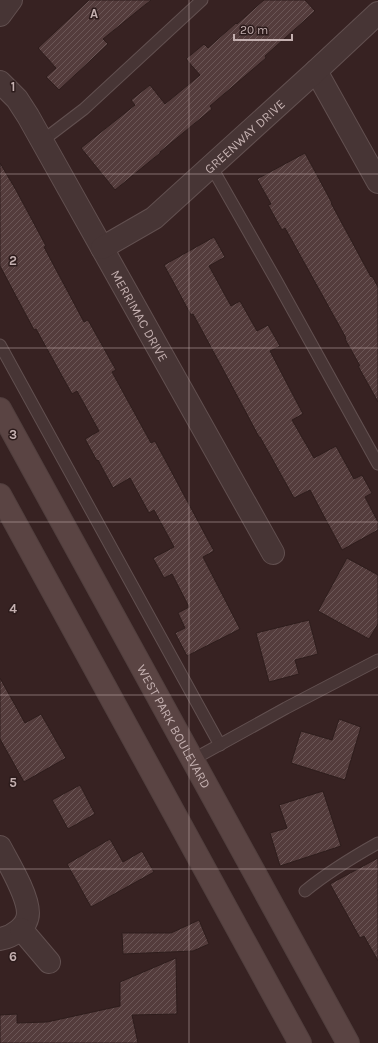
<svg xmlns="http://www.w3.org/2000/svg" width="378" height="1043" font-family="Karla,sans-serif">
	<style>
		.building { fill: url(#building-hatch); stroke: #2e1d1c }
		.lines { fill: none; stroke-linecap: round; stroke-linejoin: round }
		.lane-casing { stroke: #625050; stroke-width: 13 }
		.street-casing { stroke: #625050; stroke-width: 24 }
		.secondary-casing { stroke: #513f3e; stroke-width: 24 }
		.lane { stroke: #473535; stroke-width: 11 }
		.street { stroke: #473535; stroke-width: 22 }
		.secondary { stroke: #5a4443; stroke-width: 22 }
		.grid { fill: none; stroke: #c4b0b0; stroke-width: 1; stroke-opacity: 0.55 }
		.labels { text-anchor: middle; stroke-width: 3; stroke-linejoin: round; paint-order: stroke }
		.street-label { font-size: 13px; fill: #c4b0b0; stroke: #2c1b1b }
		.grid-label { font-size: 13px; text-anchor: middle; font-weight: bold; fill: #c4b0b0; stroke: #2c1b1b; stroke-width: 3; stroke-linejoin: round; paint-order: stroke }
	</style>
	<defs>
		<pattern id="building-hatch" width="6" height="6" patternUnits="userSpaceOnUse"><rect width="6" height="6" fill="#543c3c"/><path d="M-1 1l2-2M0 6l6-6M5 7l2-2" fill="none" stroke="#6b5656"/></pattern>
	</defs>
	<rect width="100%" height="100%" fill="#372222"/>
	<g class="building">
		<path d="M89,0h62l-48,39 5,5 -49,46 -13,-13 10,-9 -18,-20z"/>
		<path d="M264,0h41l10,11 -50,45 1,2 -56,48 2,3 -52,43v1l-45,37 -34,-42 54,-43 -4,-5 19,-15 15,19 35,-29 -14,-16 18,-15 4,4 28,-25 1,1z"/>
		<path d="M305,153l27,50h-1l40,74 1,-1 6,11v115l-20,-36h2l-15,-27 1,-1 -61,-110 -3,2 -14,-25 3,-1 -14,-25z"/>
		<path d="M0,163l16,27 30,56 -2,1 40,75 4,-2 28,50 -4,2 39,71 4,-2 59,110 -11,6 37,72 -53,27 -12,-23 10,-5 -7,-15 11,-6 -17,-33 -8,4 -11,-20 21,-11 -20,-37 -5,3 -19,-35 -17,10 -15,-28 -1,1 -12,-22 14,-8 -22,-40 -5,3 -36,-65 -2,1 -34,-64z"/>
		<path d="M214,237l11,20 -16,9 22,40 9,-5 17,30 11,-6 12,21 -10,5 33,63 -11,6 22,38 22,-12 18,33 8,-4 10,18 -7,4 13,25v8l-36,20 -32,-60 -16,8 -34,-61h-1l-33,-62 -33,-61 -2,1 -27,-50z"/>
		<path d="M347,558l31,17v49l-9,15 -51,-28z"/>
		<path d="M309,620l9,34 -23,6 4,14 -30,8 -13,-49z"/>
		<path d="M0,678l25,45 16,-9 25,44 -42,24 -24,-43z"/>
		<path d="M339,719l22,8 -16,53 -54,-17 10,-32 31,9z"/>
		<path d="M80,785l15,29 -27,15 -16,-29z"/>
		<path d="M323,791l18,55 -61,20 -10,-33 17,-5 -8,-23z"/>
		<path d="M110,839l13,23 19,-11 12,21 -63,35 -24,-43z"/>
		<path d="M378,858v103l-14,-25 -4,2 -30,-54z"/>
		<path d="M199,920l10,24 -16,7 -70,3 -1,-21h49z"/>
		<path d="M176,958l1,56 -45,1 6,28h-138v-28l17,-1v9l30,-1 73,-16v-24z"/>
	</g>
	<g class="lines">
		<g class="lane-casing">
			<g id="lane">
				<path d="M42,141l42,-32 118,-109"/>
				<path d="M211,166l65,114 102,184"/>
				<path d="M0,345l220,400"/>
				<path d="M192,760l94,-52 92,-48"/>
				<path d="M305,891c22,-18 48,-34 73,-48"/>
			</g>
		</g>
		<g class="street-casing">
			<g id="street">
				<path d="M0,15l11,-15"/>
				<path d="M316,71l62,111"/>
				<path id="s1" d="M0,82l17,17 11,17 245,437"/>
				<path id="s2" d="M102,248l52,-30 162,-147 62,-58"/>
				<path d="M0,847c9,17 28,48 28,66 0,14 -16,24 -28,26"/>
				<path d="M21,929l28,33"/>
			</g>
		</g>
		<g class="secondary-casing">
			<g id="secondary">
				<path id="s3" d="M0,409l348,634"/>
				<path d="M0,495l300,548"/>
			</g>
		</g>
		<use href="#lane" class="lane"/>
		<use href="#street" class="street"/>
		<use href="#secondary" class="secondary"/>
	</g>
	<path class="grid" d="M189,0v1043M0,174h378M0,348h378M0,522h378M0,695h378M0,869h378"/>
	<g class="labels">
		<g class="street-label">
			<text dy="5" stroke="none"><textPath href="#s2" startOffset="182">GREENWAY DRIVE</textPath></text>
			<text dy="5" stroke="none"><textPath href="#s1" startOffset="273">MERRIMAC DRIVE</textPath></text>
			<text dy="5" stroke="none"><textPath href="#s3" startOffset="362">WEST PARK BOULEVARD</textPath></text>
		</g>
	</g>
	<g class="grid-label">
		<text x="94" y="18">A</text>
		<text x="13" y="91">1</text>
		<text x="13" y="265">2</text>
		<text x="13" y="439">3</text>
		<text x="13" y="613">4</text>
		<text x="13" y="787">5</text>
		<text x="13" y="961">6</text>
	</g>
	<path d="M234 34v6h58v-6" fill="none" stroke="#c4b0b0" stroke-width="2"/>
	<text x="240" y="34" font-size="12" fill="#c4b0b0" stroke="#2c1b1b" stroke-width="3" paint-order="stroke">20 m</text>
</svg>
